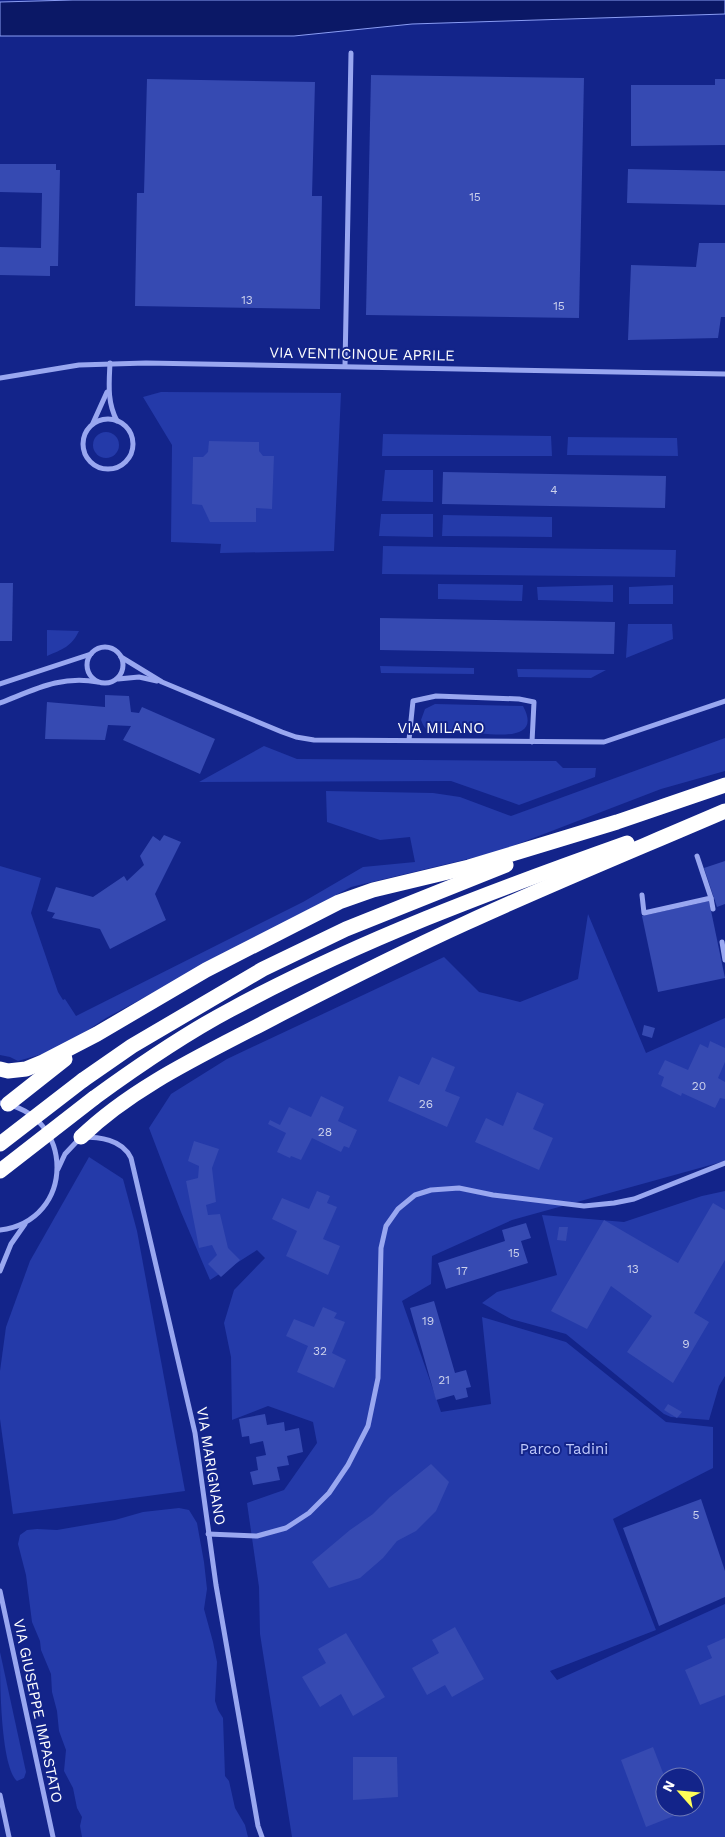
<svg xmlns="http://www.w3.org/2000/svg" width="725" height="1837" font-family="'Work Sans',sans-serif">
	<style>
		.green { fill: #243aa9; fill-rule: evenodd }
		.water { fill: #0b1866; stroke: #8a9df4 }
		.building { fill: #364ab2 }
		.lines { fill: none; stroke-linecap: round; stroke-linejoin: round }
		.street { stroke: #99a7f0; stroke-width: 5 }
		.highway { stroke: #fff; stroke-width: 15 }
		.highway-bridge { stroke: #fff; stroke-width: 15 }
		.labels { text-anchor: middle; stroke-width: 4; stroke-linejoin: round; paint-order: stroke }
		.number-label { font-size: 12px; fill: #cdd2ec }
		.street-label { font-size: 15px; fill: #fff; stroke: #13248a }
		.park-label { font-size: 15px; fill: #bfc9fc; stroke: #13248a }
	</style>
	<rect width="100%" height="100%" fill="#13248a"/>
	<g class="green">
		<path d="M161,392l180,1 -7,158 -114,2 1,-9 -50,-2 1,-97 -29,-48z"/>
		<circle cx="106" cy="445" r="13"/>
		<path d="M383,434l168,2 1,20h-170z"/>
		<path d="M568,437l109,1 1,18 -111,-1z"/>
		<path d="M385,470h48v32l-51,-1z"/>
		<path d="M381,514h52v23l-54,-1z"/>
		<path d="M443,515l109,2v20l-110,-1z"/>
		<path d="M383,546l293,4 -1,27 -293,-3z"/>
		<path d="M438,584l85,1 -1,16 -84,-2z"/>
		<path d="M613,585v17l-75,-2 -1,-13z"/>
		<path d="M673,585v19h-44v-17z"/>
		<path d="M628,624h44l1,15 -47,19z"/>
		<path d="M47,630l32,1c-8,16 -16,18 -32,25z"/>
		<path d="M380,666l94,2v6l-93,-1z"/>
		<path d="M517,669l89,1 -15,8 -73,-1z"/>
		<path d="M435,704l88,2c22,40 -40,27 -61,25 -10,-1 -21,2 -31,0 -6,-1 -8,-6 -10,-11l4,-11z"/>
		<path d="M725,738v33l-64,18 -164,63 -146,35 -245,131 -30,20 -30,15 -28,8 -8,-4 -10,-2v-189l41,12 -10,35 27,79 5,8 2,-1 11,17 227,-114 60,-35 52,-5 -5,-25 -30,3 -53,-18 -1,-31 107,2 27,4 51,19z"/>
		<path d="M264,746l33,13 259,2 7,7h33l-1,9 -76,28 -68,-24 -252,1z"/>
		<path d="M588,914l58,139 79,-35v143l-213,59 -80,36 -1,28 -29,17 39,111 50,-8 -9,-87 84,25 100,80 47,5v41l-100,51 43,111 -106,41 7,9 168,-76v233h-433l-32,-203 -1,-47 -12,-84 37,-13 33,-47 -4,-21 -45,-16 -36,14 -1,-63 -7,-34 10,-33 31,-32 -8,-8 -47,30 -29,-68 -32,-84 22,-34 56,-35 217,-102 35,35 41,10 58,-23zM665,1777h30v30h-30z"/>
		<path d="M89,1157l34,22 14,52 48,260 -172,23 -13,-95v-48l6,-44 24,-66z"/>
		<path d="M725,1191v185l-6,10 -10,34 -38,-3 -7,-3 -98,-80 -55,-15 -29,-16 15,-11 60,-17 -15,-60 82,7 78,-26z"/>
		<path d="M179,1508l10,2 8,13 7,39 3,27 -3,20 9,33 4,20 -2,39 3,9 5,8 2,58 4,5 6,27 10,17 3,12h-166l-2,-11 2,-9 -5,-9 -4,-20 -9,-17 2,-21 -7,-19 -2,-20 -5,-19 -1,-18 -10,-24 -1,-9 -8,-19 -6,-47 -8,-31 2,-9 7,-5 10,-1 20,1 58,-10 28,-8z"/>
		<path d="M0,1652l26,120 -2,6 -7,3c-17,-15 -17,-103 -17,-129z"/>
	</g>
	<path class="water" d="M73,0h652v14l-313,10 -118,12h-294v-34z"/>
	<g class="building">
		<path d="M371,75l213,3 -5,240 -213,-3z"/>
		<path d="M147,79l168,3 -3,114h10l-2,113 -185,-3 2,-113h7z"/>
		<path d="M715,79h10v66l-94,1v-61h84z"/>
		<path d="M0,164h56v6h4l-2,96h-8v10l-50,-1v-28l41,1 1,-55 -42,-1z"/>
		<path d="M628,169l97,2v34l-98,-2z"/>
		<path d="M699,243h26v74h-4l-3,21 -90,2 3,-75 65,2z"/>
		<path d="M209,441l50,1v9l4,5h11l-2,53 -16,-1v14h-46l-8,-17 -10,-1 1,-47h10l5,-5z"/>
		<path d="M443,472l223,4 -1,32 -223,-4z"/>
		<path d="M0,583h13l-1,58h-12z"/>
		<path d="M380,618l235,4 -1,32 -234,-4z"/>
		<path d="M105,695l24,1 2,16 8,1 3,-6 73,32 -15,35 -77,-34 8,-14 -23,-1 -3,15 -60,-1 2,-37 58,5z"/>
		<path d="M164,835l17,7 -26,52 11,26 -56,29 -10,-20 -48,-11 3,-5 -8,-2 9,-24 37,10 31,-21 3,5 17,-16 -4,-9 13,-20 7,5z"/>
		<path d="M725,861v43l-8,3 -13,-39z"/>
		<path d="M709,901l16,77 -67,14 -16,-76z"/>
		<path d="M644,1025l11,3 -3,10 -10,-3z"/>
		<path d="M710,1041l15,7v14l-7,16 7,4v17l-5,-1 -5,10 -33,-15 -1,3 -20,-10 3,-9 -6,-3 7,-14 23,10 12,-26 8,4z"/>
		<path d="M432,1057l23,10 -10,24 15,6 -13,30 -59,-26 11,-25 20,9z"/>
		<path d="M517,1092l27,12 -11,25 20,9 -14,32 -64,-28 11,-24 17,8z"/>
		<path d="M321,1096l23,11 -6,14 19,9 -8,18 -5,-2 -3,6 -29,-14 -11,22 -10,-4 -1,2 -13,-6 9,-19 -18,-9 2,-4 10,5 9,-18 22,10z"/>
		<path d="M194,1141l25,8 -7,19 4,34 -10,3 2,10 12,-1 8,34 12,12 -19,17 -13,-13 9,-9 -5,-10 -13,3 -13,-67 12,-3 1,-12 -11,-5z"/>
		<path d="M317,1191l13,5 -3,7 10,4 -14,32 17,7 -12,29 -42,-19 11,-25 -25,-12 10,-21 27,11z"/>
		<path d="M713,1203l12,7v50l-31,53 15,9 -36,61 -46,-31 25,-36 -41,-30 -24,43 -36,-18 53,-91 74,43z"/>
		<path d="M526,1223l5,15 -10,3 7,22 -82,26 -8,-26 67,-22 -3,-11z"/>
		<path d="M559,1227h9l-2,14 -9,-1z"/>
		<path d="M434,1301l21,72 11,-3 5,17 -5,1 2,9 -12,3 -2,-5 -18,5 -26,-92z"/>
		<path d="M323,1307l14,6 -3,5 11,4 -13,31 14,7 -12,28 -37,-16 11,-26 -22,-10 8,-17 20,8z"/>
		<path d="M668,1404l14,8 -5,6 -13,-8z"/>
		<path d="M265,1414l2,11 17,-3 1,9 14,-3 4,24 -16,4 2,9 -12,2 3,13 -27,5 -3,-13 8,-2 -2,-13 10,-2 -3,-14 -13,3 -1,-8 -7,1 -3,-18z"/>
		<path d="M431,1464l18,18 -13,29 -20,20 -19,10 -14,17 -23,20 -31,10 -17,-26 38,-32 23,-16 17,-17z"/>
		<path d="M701,1499l24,72v26l-66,29 -36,-98z"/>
		<path d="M455,1627l29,52 -32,18 -7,-12 -18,10 -15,-27 27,-15 -7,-13z"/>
		<path d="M346,1633l39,64 -32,19 -12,-22 -21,13 -18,-30 24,-14 -8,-14z"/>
		<path d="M725,1638v57l-25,10 -15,-35 27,-12 -5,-12z"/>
		<path d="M653,1747l12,31v29h11l3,7 -33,13 -25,-67z"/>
		<path d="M353,1757h44l1,40 -45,3z"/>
	</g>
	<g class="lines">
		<g class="street">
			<path d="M110,363c-1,21 -3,39 7,58"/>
			<path d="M345,366l6,-313"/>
			<path d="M0,378l79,-13 67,-2 579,11"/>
			<circle cx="108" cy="444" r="25"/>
			<path d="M93,423l14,-31"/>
			<circle cx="105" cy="665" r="18"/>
			<path d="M121,657l41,25 120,50 14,5 18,3 290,2 121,-41"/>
			<path d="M118,679l21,-2 18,4"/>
			<path d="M0,684l91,-30"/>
			<path d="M0,703c34,-13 60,-28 98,-21"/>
			<path d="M409,740l4,-39 23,-5 83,3 15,3 -2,40"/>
			<path d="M642,895l2,18 67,-15 -14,-42"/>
			<path d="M711,898l2,11"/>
			<path d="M722,942l3,18"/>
			<path d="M0,1103c76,11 76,118 0,127"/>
			<path d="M58,1169l7,-15 16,-17c18,0 41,2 50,21l64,275 21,152 42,241 4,11"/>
			<path d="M0,1271l11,-27 14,-20"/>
			<path d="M208,1534l49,2 29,-8 23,-15 20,-20 19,-28 20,-39 10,-48 3,-130 5,-22 12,-17 17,-14 16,-5 28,-2 34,7 91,11 30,-3 20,-4 91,-36"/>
			<path d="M0,1591l53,246"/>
			<path d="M0,1795l9,42"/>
		</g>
		<g class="highway">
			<path d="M0,1069l8,2 18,-2 17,-7 54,-28 109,-64 133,-68 34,-12 96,-23 148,-45 108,-37"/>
			<path d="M83,1080l49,-34 131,-77 83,-40 160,-64"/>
			<path d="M94,1098c44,-32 89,-63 136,-88 127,-69 262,-119 397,-167"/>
			<path d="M8,1104l57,-45"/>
			<path d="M81,1137c54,-52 126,-84 192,-119 64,-33 127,-65 193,-95 85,-39 173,-75 259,-112"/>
		</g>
		<g class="highway-bridge">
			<path d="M0,1144l83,-64"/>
			<path d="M0,1171l94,-73"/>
		</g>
	</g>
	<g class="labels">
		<g class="number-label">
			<text x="475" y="201">15</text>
			<text x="247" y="304">13</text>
			<text x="559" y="310">15</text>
			<text x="554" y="494">4</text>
			<text x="699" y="1090">20</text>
			<text x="426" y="1108">26</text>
			<text x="325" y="1136">28</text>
			<text x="514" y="1257">15</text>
			<text x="633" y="1273">13</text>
			<text x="462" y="1275">17</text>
			<text x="428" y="1325">19</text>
			<text x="686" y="1348">9</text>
			<text x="320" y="1355">32</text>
			<text x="444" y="1384">21</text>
			<text x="696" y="1519">5</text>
		</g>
		<g class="street-label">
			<text transform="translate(362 354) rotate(1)" y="5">VIA VENTICINQUE APRILE</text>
			<text x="441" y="733">VIA MILANO</text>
			<text transform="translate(211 1466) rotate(81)" y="5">VIA MARIGNANO</text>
			<text transform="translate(38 1711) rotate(78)" y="5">VIA GIUSEPPE IMPASTATO</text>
		</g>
		<g class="park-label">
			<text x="564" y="1454">Parco Tadini</text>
		</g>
	</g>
	<g transform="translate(680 1792) rotate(297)"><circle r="24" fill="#13248a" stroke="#717cb9"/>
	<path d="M0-4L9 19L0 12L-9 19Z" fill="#ffff58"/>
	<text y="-8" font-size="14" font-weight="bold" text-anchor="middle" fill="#ffffff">N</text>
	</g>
</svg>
